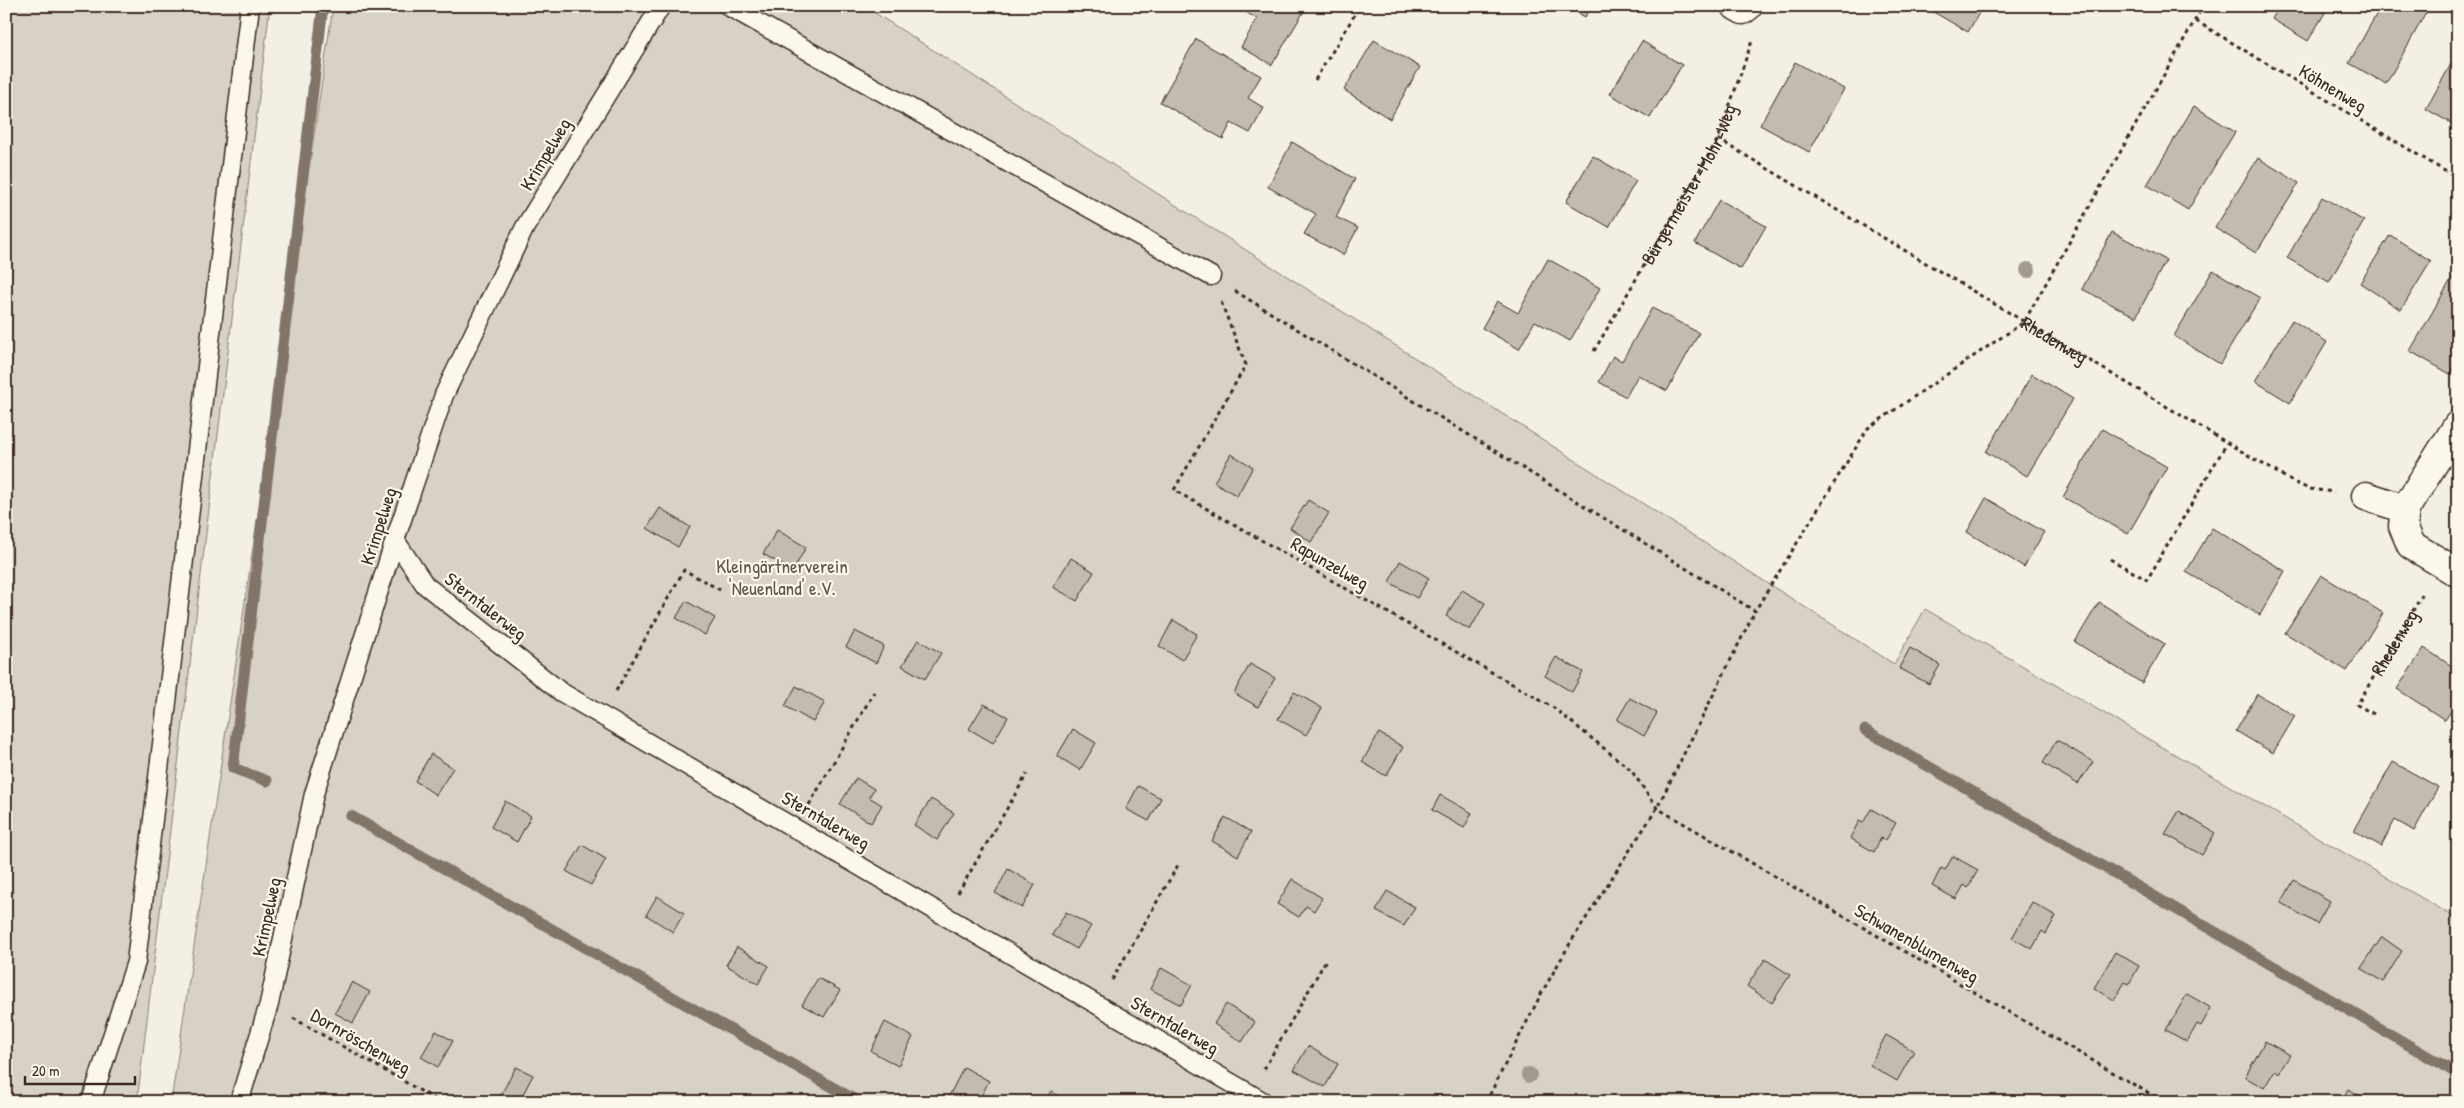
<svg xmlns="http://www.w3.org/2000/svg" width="2464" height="1108" font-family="'Patrick Hand',sans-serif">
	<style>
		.green { fill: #d8d1c6; stroke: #8a7e72 }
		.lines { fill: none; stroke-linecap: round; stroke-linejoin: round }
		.stream { stroke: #817468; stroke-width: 11 }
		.building { fill: #c3bbb0; stroke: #3b2a1e }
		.lane-casing { stroke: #3b2a1e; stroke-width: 21 }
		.street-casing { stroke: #3b2a1e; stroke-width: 31 }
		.path { stroke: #3b2a1e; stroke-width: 3; stroke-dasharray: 4 4; stroke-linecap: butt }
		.lane { stroke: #fbf7ec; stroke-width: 18 }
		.street { stroke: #fbf7ec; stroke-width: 28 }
		.tree { fill: #a39a8e }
		.labels { text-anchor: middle; stroke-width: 4.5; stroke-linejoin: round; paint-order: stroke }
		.street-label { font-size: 19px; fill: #3b2a1e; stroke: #fbf7ec }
		.park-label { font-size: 19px; fill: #625448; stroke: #fbf7ec }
	</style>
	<rect width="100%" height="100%" fill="#f3efe4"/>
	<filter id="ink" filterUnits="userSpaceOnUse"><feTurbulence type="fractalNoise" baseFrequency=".02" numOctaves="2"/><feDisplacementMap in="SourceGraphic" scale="10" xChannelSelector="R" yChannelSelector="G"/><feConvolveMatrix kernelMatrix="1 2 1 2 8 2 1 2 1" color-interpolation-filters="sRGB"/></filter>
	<g filter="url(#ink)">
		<g class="green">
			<path d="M6,6h264l-133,1096h-131z"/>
			<path d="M333,6h531l1030,658 31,-55 533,310v183h-2287z"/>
		</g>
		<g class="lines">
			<g class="stream">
				<path d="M1865,730l246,141 347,203"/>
				<path d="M267,781l-34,-13 90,-762"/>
				<path d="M351,816l508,286"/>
			</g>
		</g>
		<g class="building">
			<path d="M1246,6h61l-35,59 -31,-18 16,-28 -13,-8z"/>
			<path d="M1565,6h26l-6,11z"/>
			<path d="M1923,6h60l-15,26z"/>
			<path d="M2279,6h50l-21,35 -36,-22z"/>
			<path d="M2381,6h37l9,5 -41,73 -37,-21z"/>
			<path d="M1196,39l65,37 -13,22 16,10 -14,25 -19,-10 -8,16 -63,-37z"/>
			<path d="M1374,40l46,27 -30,52 -46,-29z"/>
			<path d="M1642,41l40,24 -32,53 -40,-24z"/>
			<path d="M1795,62l49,27 -35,63 -49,-27z"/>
			<path d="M2451,64l7,4v59l-32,-18z"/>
			<path d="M2194,106l41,26 -47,78 -41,-25z"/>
			<path d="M1292,142l63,37 -19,38 22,11 -15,27 -39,-21 12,-20 -48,-27z"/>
			<path d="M1593,156l43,25 -27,46 -43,-25z"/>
			<path d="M2258,158l41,25 -43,70 -41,-25z"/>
			<path d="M2322,197l42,24 -35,61 -42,-24z"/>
			<path d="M1719,200l47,26 -25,43 -46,-26z"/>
			<path d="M2112,232l54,28 -30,57 -54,-28z"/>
			<path d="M2390,235l41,26 -30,49 -41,-27z"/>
			<path d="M1548,259l52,29 -30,53 -35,-20 -16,28 -37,-21 15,-27 21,12z"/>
			<path d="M2213,270l47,28 -40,66 -46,-28z"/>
			<path d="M2456,271l2,1v88l-8,14 -40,-23z"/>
			<path d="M1652,308l47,25 -32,58 -29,-16 -12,22 -27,-15 14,-26 9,5z"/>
			<path d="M2292,320l35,22 -37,61 -35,-22z"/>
			<path d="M2032,374l41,25 -46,77 -41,-24z"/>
			<path d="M2102,429l65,38 -39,67 -65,-37z"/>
			<path d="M1231,454l22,13 -16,29 -23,-14z"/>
			<path d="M1986,498l58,34 -20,35 -57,-35z"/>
			<path d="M1308,500l21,13 -18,29 -21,-14z"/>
			<path d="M660,508l30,19 -12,20 -31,-19z"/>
			<path d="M2212,528l73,43 -25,44 -74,-43z"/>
			<path d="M777,530l29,17 -13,24 -30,-17z"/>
			<path d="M1071,558l23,14 -17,29 -24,-14z"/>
			<path d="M1400,561l29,17 -12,20 -28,-16z"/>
			<path d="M2321,575l62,38 -36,58 -62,-38z"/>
			<path d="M1462,590l23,13 -15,27 -24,-14z"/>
			<path d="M686,601l29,17 -10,17 -29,-17z"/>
			<path d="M2099,602l66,42 -23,39 -67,-41z"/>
			<path d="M1173,620l24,14 -15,26 -23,-14z"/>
			<path d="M855,631l29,15 -8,17 -30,-16z"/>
			<path d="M918,640l23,13 -16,26 -23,-13z"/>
			<path d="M1910,648l30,17 -11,19 -30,-16z"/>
			<path d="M2424,648l34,22v31l-13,19 -48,-31z"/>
			<path d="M1556,657l27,15 -11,20 -27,-16z"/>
			<path d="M1250,664l25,14 -17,29 -24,-14z"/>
			<path d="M796,686l29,16 -12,20 -28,-16z"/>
			<path d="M1294,692l28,16 -16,27 -28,-16z"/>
			<path d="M2257,694l38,22 -22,37 -37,-22z"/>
			<path d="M1630,698l27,15 -13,23 -27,-16z"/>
			<path d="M984,704l24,13 -15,26 -24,-14z"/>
			<path d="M1073,729l23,14 -16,27 -23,-14z"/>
			<path d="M1379,733l24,14 -17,29 -24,-14z"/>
			<path d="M2057,740l36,22 -15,22 -35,-21z"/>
			<path d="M431,754l22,14 -17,27 -21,-14z"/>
			<path d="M2393,762l45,25 -24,44 -19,-11 -14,26 -27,-15z"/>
			<path d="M856,778l18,11 -5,8 13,8 -11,18 -31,-19z"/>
			<path d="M1138,786l23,12 -12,23 -23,-12z"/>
			<path d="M1440,795l32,18 -8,15 -32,-18z"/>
			<path d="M931,799l23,14 -17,27 -23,-15z"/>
			<path d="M505,801l26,15 -14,26 -26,-15z"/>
			<path d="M1871,809l25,14 -10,17 -5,-2 -7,14 -24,-14 9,-17 4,2z"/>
			<path d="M2179,811l36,22 -13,22 -37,-21z"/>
			<path d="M1225,817l26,15 -13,24 -26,-15z"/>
			<path d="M582,845l24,14 -15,26 -25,-14z"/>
			<path d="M1953,856l25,14 -10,18 -4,-3 -8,14 -24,-13 9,-18 4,2z"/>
			<path d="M1008,869l27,16 -13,23 -27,-15z"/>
			<path d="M1292,879l30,19 -8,13 -8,-5 -7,11 -22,-13z"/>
			<path d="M2294,880l36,21 -13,23 -36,-21z"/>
			<path d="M1387,891l28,16 -11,19 -28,-15z"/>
			<path d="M657,896l27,17 -11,19 -27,-17z"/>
			<path d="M2032,902l24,14 -10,18 -4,-3 -10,18 -20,-11z"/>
			<path d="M1066,912l25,14 -14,23 -25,-14z"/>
			<path d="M2382,937l20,14 -19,31 -22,-14z"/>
			<path d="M737,947l32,19 -11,18 -32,-19z"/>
			<path d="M2115,952l24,14 -10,18 -4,-2 -11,18 -20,-12z"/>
			<path d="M1765,959l25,16 -18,28 -25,-17z"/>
			<path d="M1161,968l31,17 -11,20 -31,-16z"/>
			<path d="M818,978l22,12 -16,27 -22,-12z"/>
			<path d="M352,982l18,10 -17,31 -18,-10z"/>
			<path d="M2187,994l24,14 -10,18 -4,-2 -10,18 -21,-12z"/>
			<path d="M1226,1004l29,18 -13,20 -28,-18z"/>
			<path d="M885,1022l28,15 -15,29 -27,-15z"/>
			<path d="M436,1031l17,10 -15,26 -17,-10z"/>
			<path d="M1886,1035l28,16 -17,30 -27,-16z"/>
			<path d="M2265,1041l25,14 -11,18 -4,-3 -11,18 -19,-11z"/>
			<path d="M1308,1046l30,18 -13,23 -31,-17z"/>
			<path d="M516,1067l17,8 -14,27h-22z"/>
			<path d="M964,1067l25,14 -11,21h-23l-7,-4z"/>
			<path d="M2348,1089l23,13h-30z"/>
			<path d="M1051,1091l17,11h-24z"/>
		</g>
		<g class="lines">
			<g class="lane-casing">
				<g id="lane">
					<path d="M728,6l483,270"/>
					<path d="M395,540l30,45 136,107 703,410"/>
					<path d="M91,1102l45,-140 114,-956"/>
					<path d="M239,1102l30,-98 45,-210 81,-254 49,-145 81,-168 136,-221"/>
				</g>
			</g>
			<g class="street-casing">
				<g id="street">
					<path d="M1736,6l7,4 5,-4"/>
					<path d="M2366,496l39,13 -2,17 8,19 47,28"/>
					<path d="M2405,509l53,-84"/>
				</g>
			</g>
			<g class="path">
				<path d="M2196,21l262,158"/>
				<path d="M1315,80l45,-74"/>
				<path id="s1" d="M1718,139l575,343 16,7 25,3"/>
				<path d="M1235,291l520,320 113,-183 156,-106 179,-316"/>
				<path d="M1221,302l25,63 -72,125 380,218 77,62 26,38 507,294"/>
				<path id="s2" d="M1594,351l124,-212 34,-98"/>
				<path d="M2110,559l37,21 80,-137"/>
				<path d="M616,691l68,-121 38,21"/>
				<path id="s3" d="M2374,714l-17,-9 67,-113"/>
				<path d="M809,805l65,-113"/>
				<path d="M958,893l69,-119"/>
				<path d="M1112,980l66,-115"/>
				<path d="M293,1018l147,84"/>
				<path d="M1264,1069l62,-109"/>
				<path d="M1486,1102l55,-108 31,-54 85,-132 98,-197"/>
			</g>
			<use href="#lane" class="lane"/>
			<use href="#street" class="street"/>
		</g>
		<g class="tree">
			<circle cx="2028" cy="270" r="8"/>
			<circle cx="1529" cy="1075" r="8"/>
		</g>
	</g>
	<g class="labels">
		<g class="street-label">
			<text transform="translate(2333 88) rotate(31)" y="7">Köhnenweg</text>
			<text transform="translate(545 154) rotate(-59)" y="7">Krimpelweg</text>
			<text dy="7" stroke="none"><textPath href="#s2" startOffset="192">Bürgermeister-Mohr-Weg</textPath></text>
			<text dy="7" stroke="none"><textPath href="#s1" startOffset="392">Rhedenweg</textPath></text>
			<text transform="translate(378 526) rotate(-72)" y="7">Krimpelweg</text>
			<text transform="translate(1330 563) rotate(30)" y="7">Rapunzelweg</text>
			<text transform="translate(486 606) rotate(38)" y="7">Sterntalerweg</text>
			<text dy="7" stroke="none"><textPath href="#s3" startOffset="92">Rhedenweg</textPath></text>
			<text transform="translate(826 820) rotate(30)" y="7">Sterntalerweg</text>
			<text transform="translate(266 917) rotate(-78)" y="7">Krimpelweg</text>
			<text transform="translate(1917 943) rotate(30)" y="7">Schwanenblumenweg</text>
			<text transform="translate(1175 1025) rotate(30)" y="7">Sterntalerweg</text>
			<text transform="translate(361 1041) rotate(30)" y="7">Dornröschenweg</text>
		</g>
		<g class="park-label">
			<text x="782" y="573">Kleingärtnerverein<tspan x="782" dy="22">'Neuenland' e.V.</tspan></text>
		</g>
	</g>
	<rect width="2464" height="1108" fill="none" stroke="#fbf7ec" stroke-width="25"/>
	<rect x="12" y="12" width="2439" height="1083" fill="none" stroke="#3b2a1e" stroke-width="2" filter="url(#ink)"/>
	<path d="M25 1076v8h110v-8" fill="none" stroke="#3b2a1e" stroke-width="2.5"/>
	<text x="32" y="1076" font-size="15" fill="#3b2a1e" stroke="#fbf7ec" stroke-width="4" paint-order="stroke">20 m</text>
</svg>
